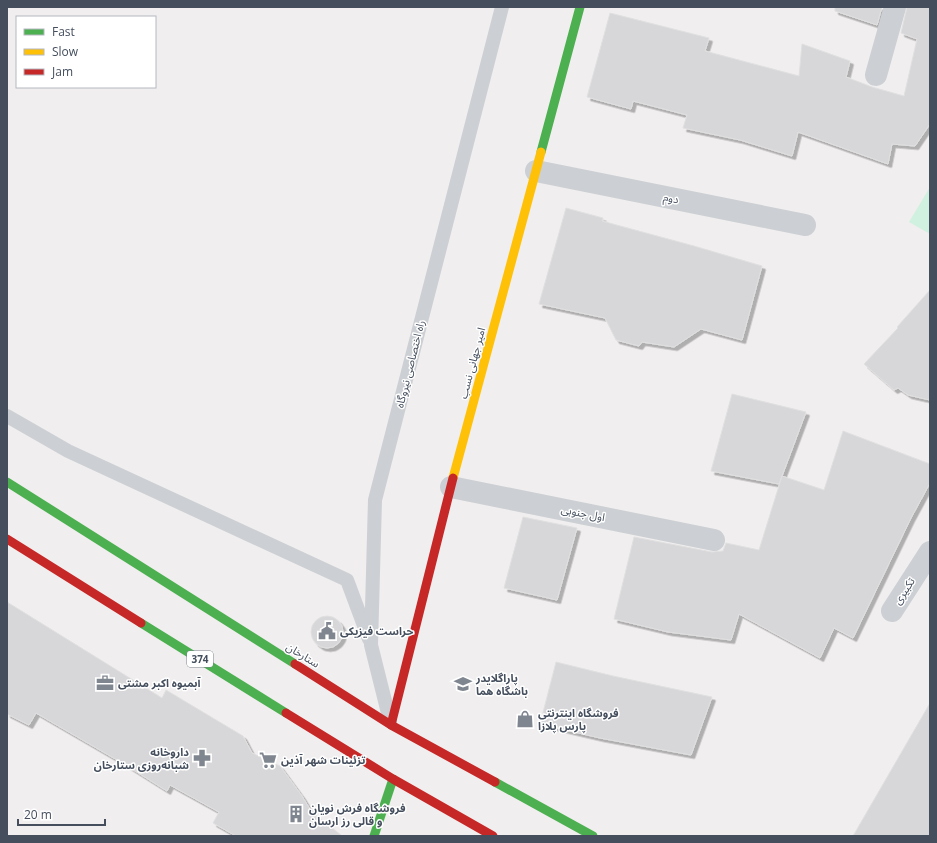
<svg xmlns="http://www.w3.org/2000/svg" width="937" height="843" font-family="'Open Sans','Noto Sans Arabic',sans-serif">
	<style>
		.green { fill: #d0f1e0 }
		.building { fill: #d7d6d9; stroke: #e1e0e1; filter: url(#shadow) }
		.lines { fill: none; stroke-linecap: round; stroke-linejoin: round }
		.lane { stroke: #cccfd3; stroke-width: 14 }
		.street { stroke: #cccfd3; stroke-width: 22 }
		.fast { stroke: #4caf50; stroke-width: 9 }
		.slow { stroke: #ffc107; stroke-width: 9 }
		.jam { stroke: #c62828; stroke-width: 9 }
		.labels { text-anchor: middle; stroke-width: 3; stroke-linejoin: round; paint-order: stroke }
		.shield { fill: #fff; stroke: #7c838e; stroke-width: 1 }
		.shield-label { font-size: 10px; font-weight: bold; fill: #444e5d }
		.street-label { font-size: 11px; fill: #444e5d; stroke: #fff }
		.poi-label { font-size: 11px; font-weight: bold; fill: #444e5d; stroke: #fff; text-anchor: start }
	</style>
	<defs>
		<filter id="shadow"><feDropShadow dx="3.5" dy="3.5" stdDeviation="0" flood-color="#0004"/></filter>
	</defs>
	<rect width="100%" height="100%" fill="#f0eeee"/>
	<path class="green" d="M930,187v47l-21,-12z"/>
	<g class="building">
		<path d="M835,7h47l-5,18 -42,-14z"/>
		<path d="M907,7h23v117l-15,22 -23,-2 -4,20 -90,-32 -6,24 -52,-16 -57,-12 4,-13 -54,-14 -2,8 -44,-12 23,-84 99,25 -4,13 94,25 3,-32 48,17 -4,16 26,10 32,9 13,-57 -16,-6z"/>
		<path d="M566,208l37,10 -1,3 92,25 68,20 -20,74 -41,-11 -27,18 -32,-5 -3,4 -23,-6 -11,-22 -66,-14z"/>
		<path d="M930,290v110l-22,-5 -10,-7 -4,2 -30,-26 34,-36 -1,-1z"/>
		<path d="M732,394l74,18 -27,72 -68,-13z"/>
		<path d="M843,431l87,33v19l-19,35 -58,120 -19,-10 -14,30 -81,-44 -8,26 -63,-8 -54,-13 20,-82 78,15 11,-1 3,-8 33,7 23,-74 42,14z"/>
		<path d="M523,517l54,11 -20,72 -53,-12z"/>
		<path d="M7,602l155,96 4,-8 77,46 9,17 28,13 22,30 9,15 31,25h-106l-23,-13 6,-11 -49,-27 -3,6 -43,-27 -88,-51 -7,12 -22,-11z"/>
		<circle cx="327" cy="632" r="16"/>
		<path d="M556,662l57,14 99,21 -21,58 -91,-17 -60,-14z"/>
		<path d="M930,703v133h-77z"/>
	</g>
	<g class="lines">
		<g class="lane">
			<path d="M7,416l61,35 279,129 22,59"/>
			<path d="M390,721l-19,-76 4,-145 127,-493"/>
		</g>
		<g class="street">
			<path d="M876,75l19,-68"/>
			<path d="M536,171l269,54"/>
			<path d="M451,487l263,53"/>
			<path d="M892,611l38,-59"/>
		</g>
		<g class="fast">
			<path d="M541,152l39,-145"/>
			<path d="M7,482l288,182"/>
			<path d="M141,623l145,90"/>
			<path d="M495,782l98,54"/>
			<path d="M374,836l19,-57"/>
		</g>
		<path class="slow" d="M453,478l88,-326"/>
		<g class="jam">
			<path d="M7,539l134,84"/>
			<path d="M295,664l96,61 104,57"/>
			<path d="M286,713l107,66 100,57"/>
			<path d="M391,725l62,-247"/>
		</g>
	</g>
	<defs>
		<g id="civic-bare" transform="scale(1.38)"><path d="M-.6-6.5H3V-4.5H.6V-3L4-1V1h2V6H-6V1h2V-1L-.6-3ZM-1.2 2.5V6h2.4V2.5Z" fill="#808690" stroke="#fff" stroke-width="2.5" paint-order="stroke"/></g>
		<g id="office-bare" transform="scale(1.38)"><path d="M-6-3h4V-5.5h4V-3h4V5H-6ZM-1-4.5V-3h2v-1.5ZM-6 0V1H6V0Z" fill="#808690" stroke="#fff" stroke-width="2.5" paint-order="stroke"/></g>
		<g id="school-bare" transform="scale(1.38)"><path d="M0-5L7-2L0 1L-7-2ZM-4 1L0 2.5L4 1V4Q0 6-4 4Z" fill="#808690" stroke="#fff" stroke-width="2.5" paint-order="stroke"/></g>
		<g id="shop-bare" transform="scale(1.38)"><path d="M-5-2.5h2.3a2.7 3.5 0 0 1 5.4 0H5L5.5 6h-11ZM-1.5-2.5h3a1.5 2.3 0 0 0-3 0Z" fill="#808690" stroke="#fff" stroke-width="2.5" paint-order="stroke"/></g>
		<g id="pharmacy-bare" transform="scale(1.38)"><path d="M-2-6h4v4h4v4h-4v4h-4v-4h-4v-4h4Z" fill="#808690" stroke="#fff" stroke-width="2.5" paint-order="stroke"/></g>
		<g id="supermarket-bare" transform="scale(1.38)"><path d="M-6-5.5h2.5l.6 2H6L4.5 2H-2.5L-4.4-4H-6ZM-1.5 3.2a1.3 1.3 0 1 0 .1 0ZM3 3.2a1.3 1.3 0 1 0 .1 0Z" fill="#808690" stroke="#fff" stroke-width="2.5" paint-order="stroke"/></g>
		<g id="building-bare" transform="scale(1.38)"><path d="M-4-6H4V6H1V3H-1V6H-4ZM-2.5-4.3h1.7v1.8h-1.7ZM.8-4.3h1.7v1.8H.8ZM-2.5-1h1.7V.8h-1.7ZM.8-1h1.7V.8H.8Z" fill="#808690" stroke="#fff" stroke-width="2.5" paint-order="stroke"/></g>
	</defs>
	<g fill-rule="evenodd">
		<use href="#civic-bare" x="327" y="631"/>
		<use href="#office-bare" x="105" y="683"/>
		<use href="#school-bare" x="463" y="684"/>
		<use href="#shop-bare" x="525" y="719"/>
		<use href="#pharmacy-bare" x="202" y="758"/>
		<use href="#supermarket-bare" x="268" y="760"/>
		<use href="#building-bare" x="296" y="814"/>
	</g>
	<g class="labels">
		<rect class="shield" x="187" y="651" width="26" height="16" rx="3"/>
		<g class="shield-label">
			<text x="200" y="663">374</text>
		</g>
		<g class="street-label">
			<text transform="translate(671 198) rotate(11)" y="4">دوم</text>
			<text transform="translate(472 363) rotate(-75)" y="4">امیر جهانی نسب</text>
			<text transform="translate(410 364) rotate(-76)" y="4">راه اختصاصی نیروگاه</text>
			<text transform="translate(583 513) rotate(11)" y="4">اول جنوبی</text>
			<text transform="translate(904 591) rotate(-57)" y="4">تکبیری</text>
			<text transform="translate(303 655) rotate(32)" y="4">ستارخان</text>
		</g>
		<g class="poi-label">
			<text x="340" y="635">حراست فیزیکی</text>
			<text x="476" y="682">پاراگلایدر<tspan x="476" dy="13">باشگاه هما</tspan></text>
			<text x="118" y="687">آبمیوه اکبر مشتی</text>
			<text x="538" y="717">فروشگاه اینترنتی<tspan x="538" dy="13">پارس پلازا</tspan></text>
			<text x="189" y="756" text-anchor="end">داروخانه<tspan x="189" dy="13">شبانه‌روزی ستارخان</tspan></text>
			<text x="281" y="764">تزئینات شهر آذین</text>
			<text x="309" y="812">فروشگاه فرش نویان<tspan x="309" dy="13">و قالی رز ارسان</tspan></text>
		</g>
	</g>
	<rect width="937" height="843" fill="none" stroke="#444e5d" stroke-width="16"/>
	<rect x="16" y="16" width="140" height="72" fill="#ffffff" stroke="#b4b8be"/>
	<rect x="24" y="29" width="20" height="6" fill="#4caf50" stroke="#b4b8be"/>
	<text x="52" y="36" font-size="12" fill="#444e5d">Fast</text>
	<rect x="24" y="49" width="20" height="6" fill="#ffc107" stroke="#b4b8be"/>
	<text x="52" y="56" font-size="12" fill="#444e5d">Slow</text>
	<rect x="24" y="69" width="20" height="6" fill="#c62828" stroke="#b4b8be"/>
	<text x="52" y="76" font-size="12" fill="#444e5d">Jam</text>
	<path d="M18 819v6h87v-6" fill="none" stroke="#444e5d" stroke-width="2"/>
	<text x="24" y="819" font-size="12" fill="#444e5d" stroke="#ffffff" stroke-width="3" paint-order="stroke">20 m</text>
</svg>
